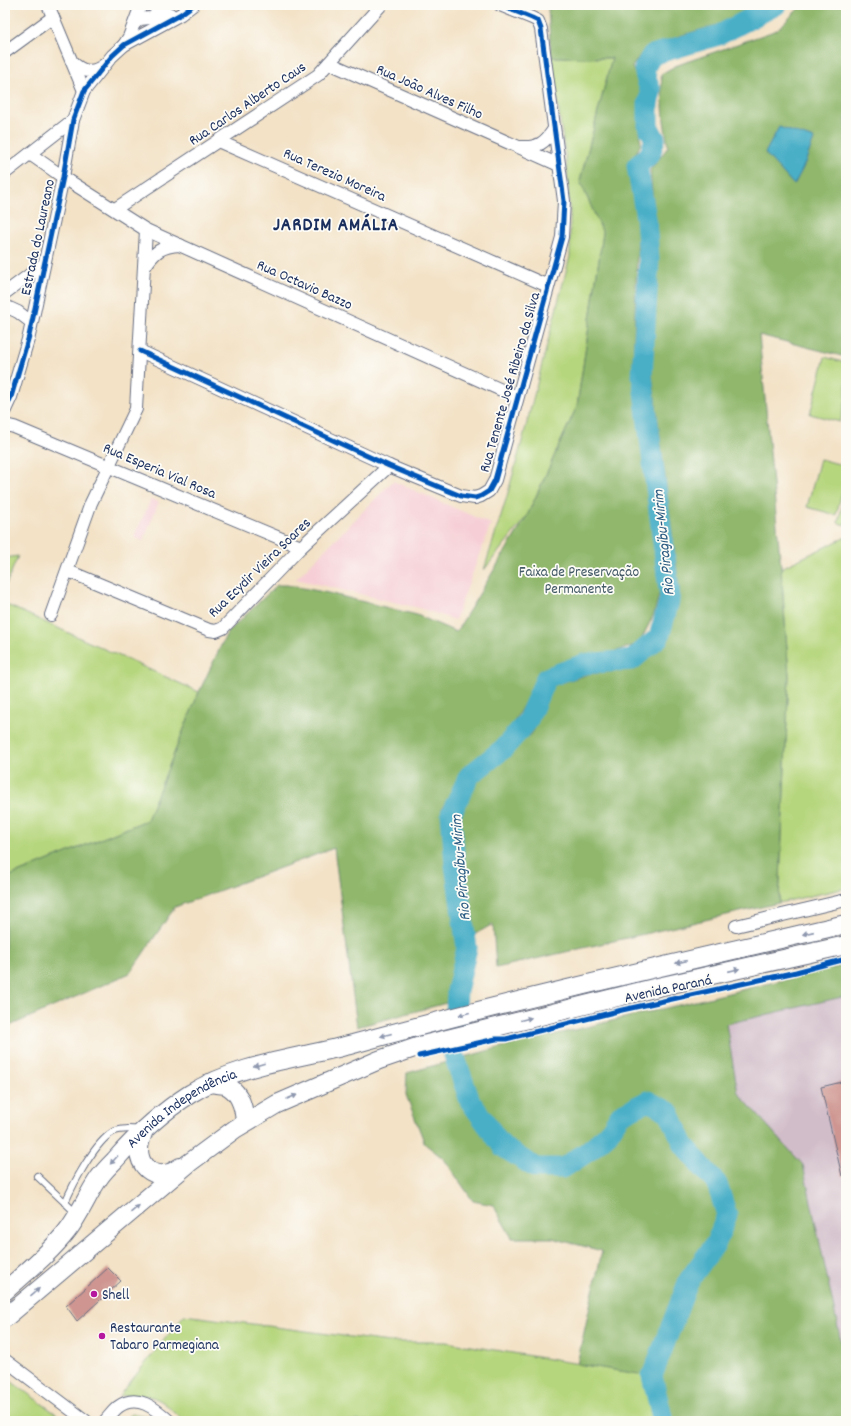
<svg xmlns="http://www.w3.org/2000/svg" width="851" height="1426" font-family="Dekko,sans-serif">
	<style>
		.built { fill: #f6cfd6 }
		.industrial { fill: #d1bdc9 }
		.green { fill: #b6d67d; stroke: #68826e }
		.forest { fill: #90b76c; stroke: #567365 }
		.water { fill: #48afc7; stroke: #326f92 }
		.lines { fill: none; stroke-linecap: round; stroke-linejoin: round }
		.river { stroke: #48afc7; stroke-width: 21 }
		.building { fill: #cf9691 }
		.service-casing { stroke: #676e82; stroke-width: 8 }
		.minor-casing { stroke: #676e82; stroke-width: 14 }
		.primary-casing { stroke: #676e82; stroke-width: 20 }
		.service { stroke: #fff; stroke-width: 6 }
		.minor { stroke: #fff; stroke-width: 12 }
		.primary { stroke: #fff; stroke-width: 18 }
		.cycleway-casing { stroke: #fdfcf7; stroke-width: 8 }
		.cycleway { stroke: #0057b8; stroke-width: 5 }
		.oneway { fill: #8d97ae }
		.poi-dot { fill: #b5179e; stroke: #fdfcf7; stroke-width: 1.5 }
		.labels { text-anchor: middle; stroke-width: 3.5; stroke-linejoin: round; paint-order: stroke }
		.street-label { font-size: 15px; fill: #1b2f5e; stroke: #fdfcf7 }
		.park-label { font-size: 15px; fill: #425966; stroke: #fdfcf7 }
		.poi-label { font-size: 15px; fill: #1b2f5e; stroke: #fdfcf7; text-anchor: start }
		.water-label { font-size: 16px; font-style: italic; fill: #2b5c83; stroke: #fdfcf7 }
		.district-label { font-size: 19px; font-weight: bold; letter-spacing: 1px; fill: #1b2f5e; stroke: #fdfcf7 }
	</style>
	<rect width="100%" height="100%" fill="#fdfcf7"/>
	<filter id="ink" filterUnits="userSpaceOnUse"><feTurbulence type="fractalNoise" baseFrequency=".025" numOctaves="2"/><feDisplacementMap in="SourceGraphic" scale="8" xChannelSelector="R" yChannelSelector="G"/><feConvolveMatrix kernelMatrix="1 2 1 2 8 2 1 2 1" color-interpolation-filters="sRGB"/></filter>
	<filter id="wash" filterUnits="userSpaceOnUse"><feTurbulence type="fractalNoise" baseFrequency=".012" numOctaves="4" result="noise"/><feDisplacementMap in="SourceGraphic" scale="16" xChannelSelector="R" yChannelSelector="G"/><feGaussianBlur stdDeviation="0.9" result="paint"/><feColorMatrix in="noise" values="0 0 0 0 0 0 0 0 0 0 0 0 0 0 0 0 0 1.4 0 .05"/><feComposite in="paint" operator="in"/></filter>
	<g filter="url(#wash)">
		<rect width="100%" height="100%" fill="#f3e2c6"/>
		<g class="built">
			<path d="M393,481l98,43 -36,96 -36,-12 -123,-29z"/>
			<path d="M151,499l8,3 -16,39 -9,-4z"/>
		</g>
		<path class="industrial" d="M846,996v369l-43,-200 -65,-72 -12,-69z"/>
		<g class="green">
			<path d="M551,57l61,1 -32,123 23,52 -26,173 -50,110 -43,54 23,-74 17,-62 46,-178v-41l-3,-47z"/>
			<path d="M825,357l21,6v36l-6,23 -30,-8z"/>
			<path d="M820,459l26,7v12l-10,37 -29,-8z"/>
			<path d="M846,491v34l-8,-2z"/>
			<path d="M846,537v351l-67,15 10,-227 -8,-108z"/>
			<path d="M18,556l-13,31v-29z"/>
			<path d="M5,604l194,88 -52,128 -142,58z"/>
			<path d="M184,1315l205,27h57l206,34 12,45h-471c-14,-1 -19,-10 -29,-18 -13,-10 -29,-8 -45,-7z"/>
			<path d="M5,1377l61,44h-61z"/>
			<path d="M132,1414c9,0 16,1 24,7h-33z"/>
		</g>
		<g class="forest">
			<path d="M543,5h213l-28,17 -49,14 -23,13 -15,5 -9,13 12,26 -5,32 2,19 -11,19 8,67 -5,137 22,183 6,37 -7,27 -15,30 -32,10 -62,16 -14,21 -21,38 -47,46 -21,33 3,39 13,100 -8,55 -93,25 -23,-179 -159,59 -45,66 -125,55v-150l142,-58 52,-128 28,-59 50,-48h10l37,7 93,23 39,17 71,-116 50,-110 26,-173 -23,-52 32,-123 -61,-1 -3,-49z"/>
			<path d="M802,5h44v352l-87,-22 22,233 8,108 -10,227 -283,65 -3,-44 -23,13 -9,-77 -1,-47 15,-32 58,-49 18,-46 38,-12 45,-5 29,-23 12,-32 4,-26 -27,-214 5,-130 -7,-74 18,-23 -4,-26 -3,-47 14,-8 102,-36z"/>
			<path d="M846,965v31l-120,28 12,69 65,72 43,200v56h-182l-13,-45 -74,-12 25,-113 -50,-13h-40l-19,-33 -20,-4 -29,-42 -19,-15 -19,-49 1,-22 83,-23z"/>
		</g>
		<path class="water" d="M779,127l35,12 -11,29 -9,17 -29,-32z"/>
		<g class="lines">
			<path class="river" d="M663,1421l-11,-45 37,-96 27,-37 11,-28 -10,-31 -33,-39 -15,-33 -21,-11 -28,14 -12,19 -21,18 -24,16h-27l-33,-21 -33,-46 -16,-46 3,-64 10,-43 -12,-83 -4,-51 18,-38 34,-27 24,-27 19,-44 38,-14 48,-4 27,-23 11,-39 -28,-222 7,-116 -3,-42 -9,-52 13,-12 5,-15 -7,-13v-22l3,-13 -4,-10 -3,-12 8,-14 67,-20 57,-30"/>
		</g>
		<g id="blocks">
			<g class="building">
				<path d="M846,1081v94l-4,1 -21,-89z"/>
				<path d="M108,1268l13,13 -44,40 -11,-15z"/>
			</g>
		</g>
	</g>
	<g filter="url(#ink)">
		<use href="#blocks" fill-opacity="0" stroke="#676e82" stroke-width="1"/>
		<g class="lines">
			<g class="service-casing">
				<g id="service">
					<path d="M37,1176l40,38"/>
					<path d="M65,1203c8,-19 30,-61 48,-71 8,-4 18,-3 27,-2"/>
				</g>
			</g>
			<g class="minor-casing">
				<g id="minor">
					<path d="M48,5l36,86"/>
					<path d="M151,5l13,8 6,1"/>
					<path d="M135,23l5,-4 32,-3"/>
					<path d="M124,45l5,-8 12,-32"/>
					<path d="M5,52l48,-35"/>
					<path d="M73,63c10,9 20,11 31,2"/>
					<path d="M329,63l230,102"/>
					<path d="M218,141l330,145"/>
					<path d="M521,147c17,1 24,-4 33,-18"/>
					<path d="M30,154l33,23 83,53 371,167"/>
					<path d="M5,173l68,-53"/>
					<path d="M115,209l203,-134 63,-70"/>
					<path d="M144,268c10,-16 17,-22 36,-23"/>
					<path d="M5,293l39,-29"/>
					<path d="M5,306l13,6 13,10"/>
					<path d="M140,351l249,115 72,30 14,2 6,-2 8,-5 6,-11 67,-243 2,-36 -23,-172 -3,-8 -6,-3 -32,-13"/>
					<path d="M5,410l6,-13 18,-61 34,-159 10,-57 11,-29 28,-35 12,-11 57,-31 12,-9"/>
					<path d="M5,425l9,2 287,120"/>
					<path d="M68,571l141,59 7,1 7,-3 78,-81 88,-81"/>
					<path d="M51,615l40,-112 45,-94 10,-179"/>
					<path d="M736,926l110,-26"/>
					<path d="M5,1360l81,61"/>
					<path d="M105,1421c4,-4 8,-10 13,-14 19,-14 37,1 51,14"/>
				</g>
			</g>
			<g class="primary-casing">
				<g id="primary">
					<path d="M209,1083c5,1 11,1 16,2 15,6 19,23 20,37"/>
					<path d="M144,1130c-2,6 -5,13 -5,19 0,17 13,29 30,24 4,-1 8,-4 11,-6"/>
					<path id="s1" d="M5,1291c21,-19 44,-37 62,-60 13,-16 20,-36 32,-53 4,-6 10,-12 16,-18 22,-25 47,-48 75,-66 50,-31 108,-35 163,-50 163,-45 328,-82 493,-120"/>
					<path d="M5,1318l184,-155 46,-34 42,-25 102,-44 44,-15 235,-58 188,-42"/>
				</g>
			</g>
			<use href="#service" class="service"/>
			<use href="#minor" class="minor"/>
			<use href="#primary" class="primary"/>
			<g class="cycleway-casing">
				<g id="cycleway">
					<path d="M140,351l249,115 72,30 14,2 6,-2 8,-5 6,-11 67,-243 2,-36 -23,-172 -3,-8 -6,-3 -32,-13"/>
					<path d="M5,410l6,-13 18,-61 34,-159 10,-57 11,-29 28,-35 12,-11 57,-31 12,-9"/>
					<path d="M419,1056l77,-17h10l116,-29 174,-38 50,-13"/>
				</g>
			</g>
			<use href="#cycleway" class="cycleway"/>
		</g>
		<defs><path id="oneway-solid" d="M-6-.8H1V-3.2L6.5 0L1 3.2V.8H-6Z"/></defs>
		<g class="oneway">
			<use href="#oneway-solid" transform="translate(808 933) rotate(167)"/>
			<use href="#oneway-solid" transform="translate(681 962) rotate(167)"/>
			<use href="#oneway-solid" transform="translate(734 970) rotate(-13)"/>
			<use href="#oneway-solid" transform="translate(464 1014) rotate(165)"/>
			<use href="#oneway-solid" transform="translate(526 1019) rotate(-14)"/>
			<use href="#oneway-solid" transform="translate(386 1035) rotate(165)"/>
			<use href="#oneway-solid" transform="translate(259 1065) rotate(164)"/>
			<use href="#oneway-solid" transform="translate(292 1097) rotate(-23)"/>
			<use href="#oneway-solid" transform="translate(114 1160) rotate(132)"/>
			<use href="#oneway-solid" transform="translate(135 1209) rotate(-41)"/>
			<use href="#oneway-solid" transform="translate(35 1292) rotate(-40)"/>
		</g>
	</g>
	<g class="poi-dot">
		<circle cx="94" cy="1294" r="4"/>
		<circle cx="102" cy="1336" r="4"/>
	</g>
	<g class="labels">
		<g class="street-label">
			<text transform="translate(430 91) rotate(24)" y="5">Rua João Alves Filho</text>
			<text transform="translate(247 103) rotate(-34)" y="5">Rua Carlos Alberto Caus</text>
			<text transform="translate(335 174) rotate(24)" y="5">Rua Terezio Moreira</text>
			<text transform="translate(37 237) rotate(-78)" y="5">Estrada do Laureano</text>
			<text transform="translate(305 284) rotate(24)" y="5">Rua Octavio Bazzo</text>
			<text transform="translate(509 382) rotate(-74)" y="5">Rua Tenente José Ribeiro da Silva</text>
			<text transform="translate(160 470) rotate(23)" y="5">Rua Esperia Vial Rosa</text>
			<text transform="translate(259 567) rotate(-44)" y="5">Rua Ecydir Vieira Soares</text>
			<text transform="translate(668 988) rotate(-12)" y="5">Avenida Paraná</text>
			<text dy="5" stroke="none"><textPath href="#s1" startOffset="258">Avenida Independência</textPath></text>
		</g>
		<g class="park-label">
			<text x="579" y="576">Faixa de Preservação<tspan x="579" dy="17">Permanente</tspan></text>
		</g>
		<g class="poi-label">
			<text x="102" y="1299">Shell</text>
			<text x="110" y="1332">Restaurante<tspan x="110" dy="17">Tabaro Parmegiana</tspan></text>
		</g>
		<g class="water-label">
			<text transform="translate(662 543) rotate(-96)" y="6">Rio Piragibu-Mirim</text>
			<text transform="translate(459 868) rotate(-95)" y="6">Rio Piragibu-Mirim</text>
		</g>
		<g class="district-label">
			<text x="336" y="230">JARDIM AMÁLIA</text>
		</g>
	</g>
	<rect width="851" height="1426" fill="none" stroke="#fdfcf7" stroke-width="20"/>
</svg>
